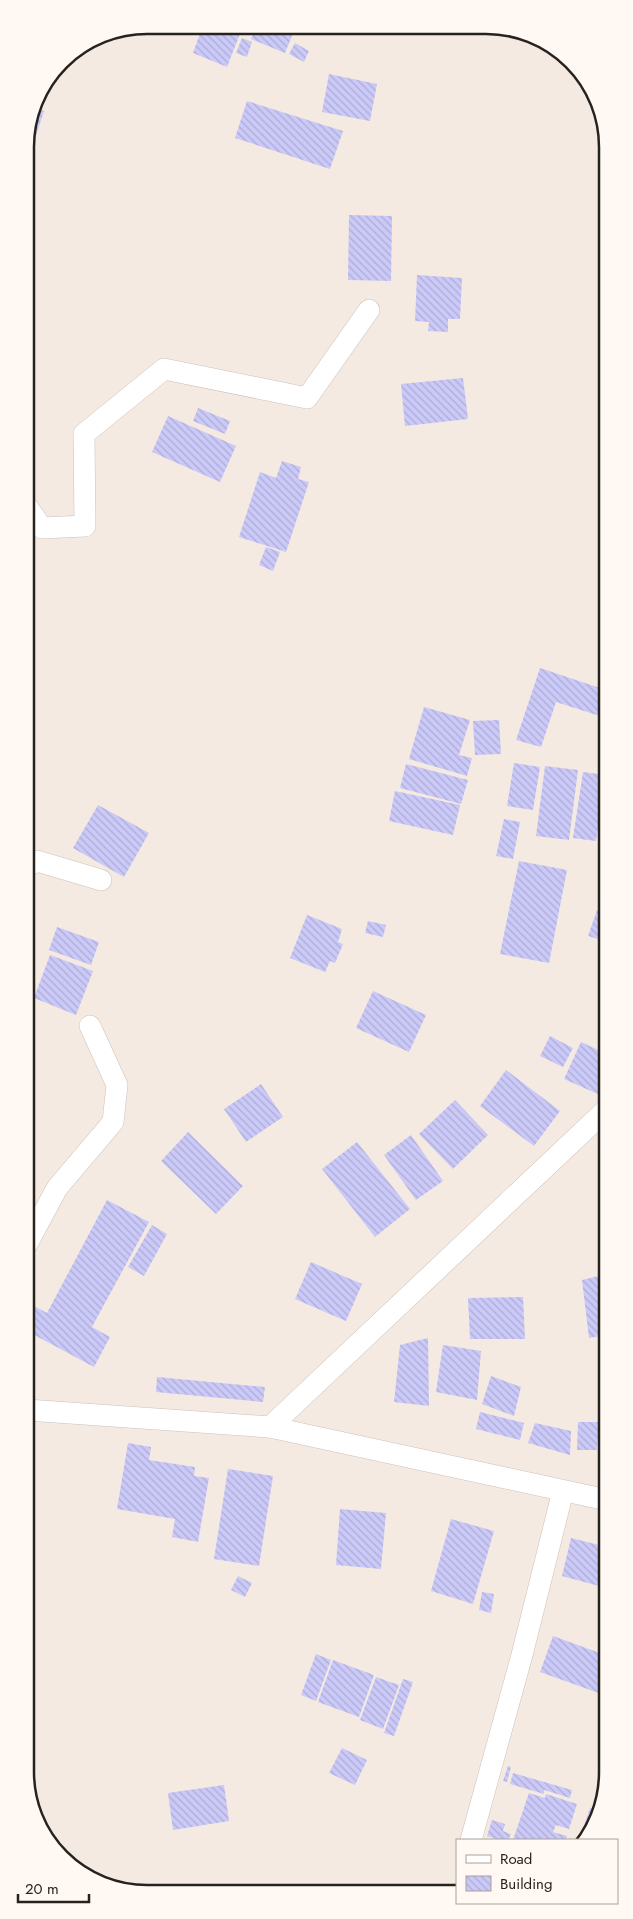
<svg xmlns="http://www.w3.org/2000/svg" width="633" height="1919" font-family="Jost,sans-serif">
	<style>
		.building { fill: url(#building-back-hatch) }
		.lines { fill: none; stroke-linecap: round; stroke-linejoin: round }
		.street-casing { stroke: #ccc1ba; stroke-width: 22 }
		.street { stroke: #fff; stroke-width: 21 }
		.rim { fill: none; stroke: #26221f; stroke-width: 2.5 }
	</style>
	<defs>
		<pattern id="building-back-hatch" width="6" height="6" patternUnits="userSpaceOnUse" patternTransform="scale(1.25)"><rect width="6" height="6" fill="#cac9f8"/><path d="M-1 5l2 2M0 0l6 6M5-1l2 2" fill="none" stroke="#adacd4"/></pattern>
	</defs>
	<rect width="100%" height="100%" fill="#f5eae2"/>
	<g class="building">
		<path d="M203,25l40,1 -16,41 -34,-14z"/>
		<path d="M256,26h40l-11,27 -34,-14z"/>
		<path d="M242,38l10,4 -5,15 -11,-4z"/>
		<path d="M295,43l14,8 -5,11 -15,-8z"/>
		<path d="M329,74l48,10 -7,37 -48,-9z"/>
		<path d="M247,101l96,30 -13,38 -95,-31z"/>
		<path d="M34,108l10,3 -15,46 -4,-1v-17z"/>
		<path d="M349,215l43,1 -1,65 -43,-1z"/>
		<path d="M417,275l45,3 -2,41h-12v13l-20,-1 1,-9 -14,-1z"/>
		<path d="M463,378l5,41 -63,7 -4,-42z"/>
		<path d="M198,408l32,13 -5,13 -32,-13z"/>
		<path d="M168,416l68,30 -16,36 -68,-30z"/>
		<path d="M282,461l19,6 -3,12 11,3 -23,70 -47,-15 21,-65 16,6z"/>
		<path d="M266,547l14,5 -7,19 -14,-6z"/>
		<path d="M540,668l66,22v28l-50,-16 -15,45 -25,-7z"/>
		<path d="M424,707l46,13 -11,35 13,3 -5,18 -58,-17z"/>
		<path d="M499,720l2,34 -26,1 -2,-34z"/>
		<path d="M514,763l26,4 -7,43 -26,-4z"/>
		<path d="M406,764l62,16 -7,24 -61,-16z"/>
		<path d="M545,766l33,4 -9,70 -33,-4z"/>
		<path d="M583,772l23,3 -10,66 -23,-3z"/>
		<path d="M395,791l65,14 -7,30 -64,-14z"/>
		<path d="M98,805l51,28 -25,44 -51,-29z"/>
		<path d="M504,819l16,3 -7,37 -17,-3z"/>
		<path d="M519,861l48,9 -18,93 -49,-9z"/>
		<path d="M597,910l10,3v29l-19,-6z"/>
		<path d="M307,915l35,14 -4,13 5,2 -8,19 -5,-2 -5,11 -35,-14z"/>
		<path d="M368,921l18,4 -3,12 -18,-4z"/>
		<path d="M57,927l42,15 -8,23 -42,-15z"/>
		<path d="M50,955l43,16 -17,44 -42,-17z"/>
		<path d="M373,991l53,24 -17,37 -53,-24z"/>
		<path d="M550,1036l23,12 -10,19 -23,-11z"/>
		<path d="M581,1042l26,12v34l-7,7 -36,-16z"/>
		<path d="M506,1070l54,41 -26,35 -54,-40z"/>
		<path d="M261,1084l22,33 -37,25 -22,-33z"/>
		<path d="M455,1100l33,35 -35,34 -34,-35z"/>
		<path d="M188,1132l55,54 -27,28 -55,-53z"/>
		<path d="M411,1135l32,46 -27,19 -32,-45z"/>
		<path d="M357,1142l53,67 -35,28 -53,-68z"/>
		<path d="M107,1200l42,22 -57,105 18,10 -16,30 -67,-36v-29l20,11z"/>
		<path d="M152,1225l15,9 -23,42 -16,-9z"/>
		<path d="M311,1262l51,22 -16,37 -51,-22z"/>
		<path d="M607,1274v61l-18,3 -7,-58z"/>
		<path d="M523,1297l2,42h-55l-2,-41z"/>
		<path d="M428,1338l1,68 -35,-4 6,-57z"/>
		<path d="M443,1345l38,6 -4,49 -41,-8z"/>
		<path d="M491,1376l30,11 -7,29 -32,-12z"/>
		<path d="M157,1377l108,10 -2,15 -107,-10z"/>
		<path d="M480,1412l44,11 -4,17 -44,-11z"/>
		<path d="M578,1422h21l-2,28h-20z"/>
		<path d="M535,1423l36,8 -1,24 -42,-12z"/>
		<path d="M128,1443l23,4 -2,13 46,7 -1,9 15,2 -11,64 -26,-5 3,-18 -58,-10z"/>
		<path d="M228,1469l45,7 -14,90 -45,-7z"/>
		<path d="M340,1509l46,4 -5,56 -45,-4z"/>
		<path d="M451,1519l43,12 -21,73 -42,-13z"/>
		<path d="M571,1538l36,9 -8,39 -37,-10z"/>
		<path d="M238,1576l14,7 -7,14 -14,-7z"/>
		<path d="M482,1592l12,2 -3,19 -12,-3z"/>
		<path d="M553,1636l55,20 -1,40 -67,-24z"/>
		<path d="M316,1654l15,6 -15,41 -15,-6z"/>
		<path d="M333,1660l41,15 -15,42 -41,-15z"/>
		<path d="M376,1677l23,8 -16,44 -23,-9z"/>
		<path d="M403,1679l10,3 -19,54 -10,-3z"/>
		<path d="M342,1748l25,12 -12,25 -26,-12z"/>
		<path d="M508,1766l3,1 -4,15 -4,-1z"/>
		<path d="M513,1773l59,17 -2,8 -26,-8v4l-34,-10z"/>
		<path d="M224,1785l5,36 -56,9 -5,-37z"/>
		<path d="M529,1793l16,5 1,-4 31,10 -8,25 -13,-4 -3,7 14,4 -1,4h-53z"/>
		<path d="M590,1808l11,3 -2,8 -14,21h-6z"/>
		<path d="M492,1820l13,4 -2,7 8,3 -3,6h-8l-13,-4z"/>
	</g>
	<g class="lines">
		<g class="street-casing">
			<g id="street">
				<path d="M26,505l16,23 43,-2 -1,-92 80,-65 143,29 62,-88"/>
				<path d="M26,867l11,-6 64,19"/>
				<path d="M27,1244l30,-56 56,-66 4,-37 -27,-59"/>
				<path d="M27,1410l243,17 337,73"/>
				<path d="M270,1427l337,-318"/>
				<path d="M471,1840l51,-185 41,-164"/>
			</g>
		</g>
		<use href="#street" class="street"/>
	</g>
	<path d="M0 0H633V1919H0ZM147 34H486A113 113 0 0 1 599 147V1772A113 113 0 0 1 486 1885H147A113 113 0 0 1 34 1772V147A113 113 0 0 1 147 34Z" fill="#fff8f3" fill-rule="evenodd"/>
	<path class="rim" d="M147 34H486A113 113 0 0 1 599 147V1772A113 113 0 0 1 486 1885H147A113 113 0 0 1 34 1772V147A113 113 0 0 1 147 34Z"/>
	<rect x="456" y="1839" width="162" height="65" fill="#fff8f3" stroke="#a8a29e"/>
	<rect x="466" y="1855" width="25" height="8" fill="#ffffff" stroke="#a8a29e"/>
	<text x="500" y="1864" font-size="15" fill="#26221f">Road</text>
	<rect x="466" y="1876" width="25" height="15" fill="url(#building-back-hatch)" stroke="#a8a29e"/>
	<text x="500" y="1889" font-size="15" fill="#26221f">Building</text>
	<path d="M18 1894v8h71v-8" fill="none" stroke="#26221f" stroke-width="2.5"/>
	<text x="25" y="1894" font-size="15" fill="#26221f" stroke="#fff8f3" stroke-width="4" paint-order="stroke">20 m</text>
</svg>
